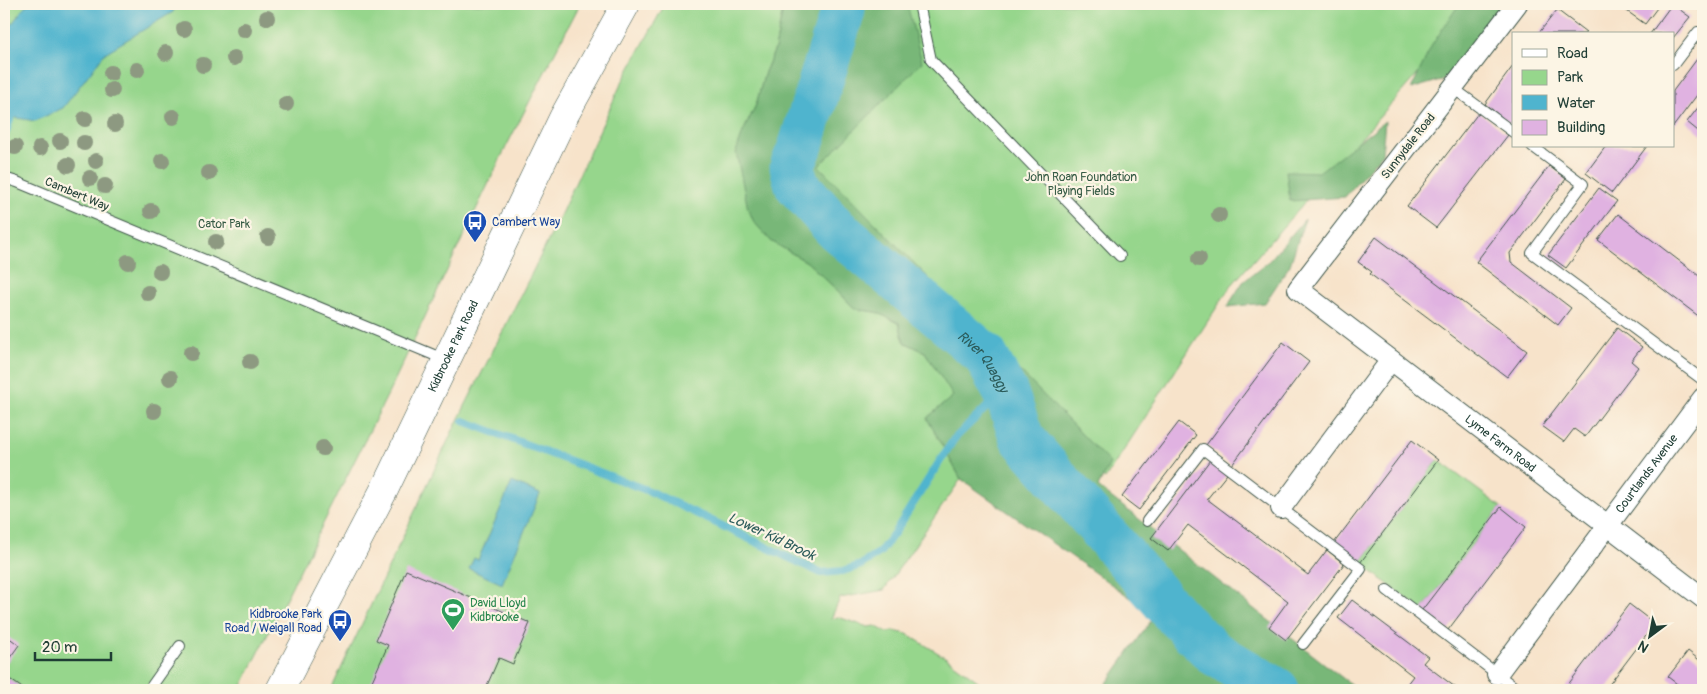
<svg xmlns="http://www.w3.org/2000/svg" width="1707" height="694" font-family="Pangolin,sans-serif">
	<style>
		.green { fill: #96d68c; stroke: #5a8a60 }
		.forest { fill: #78b778; stroke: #4c7a56 }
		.water { fill: #4fb4ce; stroke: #377881 }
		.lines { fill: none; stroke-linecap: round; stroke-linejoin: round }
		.stream { stroke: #4fb4ce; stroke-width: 8 }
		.river { stroke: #4fb4ce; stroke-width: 45 }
		.building { fill: #e0b2e1 }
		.lane-casing { stroke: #3f564a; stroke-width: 12 }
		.street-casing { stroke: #3f564a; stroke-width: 22 }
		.highway-casing { stroke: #3f564a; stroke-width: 29 }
		.lane { stroke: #fff; stroke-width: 10 }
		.street { stroke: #fff; stroke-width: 20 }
		.highway { stroke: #fff; stroke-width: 28 }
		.tree { fill: #8d9981 }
		.labels { text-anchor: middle; stroke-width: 4.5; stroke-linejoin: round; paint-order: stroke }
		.street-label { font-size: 12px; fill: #1f3d34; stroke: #fcf5e5 }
		.park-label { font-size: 12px; fill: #375c46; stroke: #fcf5e5 }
		.transit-label { font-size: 12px; fill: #164399; stroke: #fcf5e5; text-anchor: start }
		.leisure-label { font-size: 12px; fill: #27864d; stroke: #fcf5e5; text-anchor: start }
		.water-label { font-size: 14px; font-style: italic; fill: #2b5b5a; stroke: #fcf5e5 }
	</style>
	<rect width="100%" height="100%" fill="#fcf5e5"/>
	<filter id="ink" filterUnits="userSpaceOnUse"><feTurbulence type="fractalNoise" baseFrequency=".02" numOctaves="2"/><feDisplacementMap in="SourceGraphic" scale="10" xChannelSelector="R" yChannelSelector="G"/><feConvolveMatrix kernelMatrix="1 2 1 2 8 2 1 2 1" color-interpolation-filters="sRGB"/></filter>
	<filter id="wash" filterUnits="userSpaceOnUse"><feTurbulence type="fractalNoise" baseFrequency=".0096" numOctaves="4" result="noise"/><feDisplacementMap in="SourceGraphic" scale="20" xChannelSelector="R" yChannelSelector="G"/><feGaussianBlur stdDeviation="1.12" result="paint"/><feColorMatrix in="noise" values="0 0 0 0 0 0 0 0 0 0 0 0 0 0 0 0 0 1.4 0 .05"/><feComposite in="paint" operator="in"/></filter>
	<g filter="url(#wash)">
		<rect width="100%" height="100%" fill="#f7e3ca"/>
		<g class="green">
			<path d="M4,4h576l-75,145 -114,239 -151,302h-236z"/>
			<path d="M665,4h119l-9,45 -10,23 -9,33 -13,27 28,109 36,21 31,29 17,18 21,3 23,11 5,19 21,10 29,44 -27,22 34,61 -77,111 -44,8 -9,21 7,-2 30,10 7,-1 11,6 8,-1 13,3 41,25 42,31h-659l121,-258 102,-203 67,-145z"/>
			<path d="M852,4h627l-249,283 -125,192 -65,-53 -234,-250z"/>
			<path d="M1438,460l63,47 -79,103 -62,-47z"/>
		</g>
		<g class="forest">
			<path d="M784,4h123l15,58 -103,104 291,297 -12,24 260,203h-256l53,-75 -194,-136 -34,-61 26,-22 -28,-44 -21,-10 -5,-19 -23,-11 -21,-3 -17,-18 -31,-29 -36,-21 -17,-19 -6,-13 -12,-57 7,-20 13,-27 9,-33 10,-23z"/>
			<path d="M1459,4h49l-63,75 -34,10 21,-44z"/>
			<path d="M1385,121l-3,33 -37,43 -55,4 -4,-30 33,1z"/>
			<path d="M1305,219l-15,46 -25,38 -38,4 16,-25 25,-20z"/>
		</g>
		<g class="water">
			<path d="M27,4h150l-4,8 -68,41 -42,55 -28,13 -24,-4 -7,-5v-80l7,-7z"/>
			<path d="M512,482l28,12 -38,90 -33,-15 5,-11 4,2z"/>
		</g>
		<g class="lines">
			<g class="stream">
				<path d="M4,137l7,-20"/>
				<path d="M464,421l185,70 172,82 22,-2 18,-6 19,-13 15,-20 59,-93 32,-31 21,-11"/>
			</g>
			<path class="river" id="s1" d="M842,4l1,6 -43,138 -8,19 5,18 39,44 149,126 21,38 16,45 154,178 38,37 63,37"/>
		</g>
		<g id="blocks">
			<g class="building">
				<path d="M1617,4h43l-15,20z"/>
				<path d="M1672,4l18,13 -17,21v-4h-23z"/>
				<path d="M1691,4h12v9z"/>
				<path d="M1557,10l29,22 -1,2h-47z"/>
				<path d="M1703,51v36l-30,40v-36z"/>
				<path d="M1513,66v60l-28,-22z"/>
				<path d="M1703,101v34l-16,-13z"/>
				<path d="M1479,112l29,23 -72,93 -29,-22z"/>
				<path d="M1606,146h41l-35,47 -26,-20z"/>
				<path d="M1549,166l17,13 -56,74 1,9 60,46 -13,17 -82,-63z"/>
				<path d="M1599,188l18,13 -51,67 -18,-13z"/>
				<path d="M1618,214l85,65v36l-2,3 -103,-78z"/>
				<path d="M1376,237l151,114 -20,26 -137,-103 2,-2 -14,-10z"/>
				<path d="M1617,328l25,19 -11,14 7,6 -53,70 -11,-8 -10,13 -22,-16z"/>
				<path d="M1283,342l26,20 -77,103 -26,-20z"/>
				<path d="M1179,422l17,13 -57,75 -17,-13z"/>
				<path d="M1412,440l26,20 -78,103 -26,-20z"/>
				<path d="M1210,460l17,14 -20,25 101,76 19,-25 17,14 -58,76 -17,-13 19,-26 -33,-25 -67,-51 -20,26 -17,-13z"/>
				<path d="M1501,507l25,20 -78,103 -26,-20z"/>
				<path d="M406,570l124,53 -17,41 -14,-6 -14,32h-117l20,-45 -12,-5z"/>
				<path d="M1352,600l76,57 -5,6 36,27h-54l-2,-1 10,-13 -75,-58z"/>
				<path d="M1629,604l26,20 -50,66h-41z"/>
				<path d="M4,634l15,11 -15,21z"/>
				<path d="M1688,651l15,12v27h-18l-17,-13z"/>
				<path d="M4,675l21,15h-21z"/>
			</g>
		</g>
	</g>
	<g filter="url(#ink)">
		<use href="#blocks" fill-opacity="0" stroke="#3f564a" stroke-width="1"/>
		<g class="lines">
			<g class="lane-casing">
				<g id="lane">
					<path d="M919,4l12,56 189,196"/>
					<path d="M1673,65l25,-33 5,4"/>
					<path d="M1453,88l60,44"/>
					<path d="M1532,146l51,38 -51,69 171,127"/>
					<path d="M4,178l13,4 429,178"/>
					<path d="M1147,521l56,-72 158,120 -58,75"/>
					<path d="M1387,590l131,100"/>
					<path d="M149,690l31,-44"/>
				</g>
			</g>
			<g class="street-casing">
				<g id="street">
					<path id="s2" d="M1517,4l-219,285 405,309"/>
					<path d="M1281,508l110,-148"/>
					<path id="s3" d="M1497,674l206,-276"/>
				</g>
			</g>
			<g class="highway-casing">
				<g id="highway">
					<path id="s4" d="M280,690l105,-202 178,-370 63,-114"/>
				</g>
			</g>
			<use href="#lane" class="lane"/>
			<use href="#street" class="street"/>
			<use href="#highway" class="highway"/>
		</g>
		<g class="tree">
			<circle cx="267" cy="18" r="8"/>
			<circle cx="184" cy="29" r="8"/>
			<circle cx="244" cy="30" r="8"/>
			<circle cx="166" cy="53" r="8"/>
			<circle cx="234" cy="58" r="8"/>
			<circle cx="203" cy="65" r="8"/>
			<circle cx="137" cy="70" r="8"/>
			<circle cx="111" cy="73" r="8"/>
			<circle cx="112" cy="90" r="8"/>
			<circle cx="286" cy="104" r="8"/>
			<circle cx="173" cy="117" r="8"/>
			<circle cx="85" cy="119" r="8"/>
			<circle cx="115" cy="124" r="8"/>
			<circle cx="60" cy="141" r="8"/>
			<circle cx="84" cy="143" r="8"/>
			<circle cx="15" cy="147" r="8"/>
			<circle cx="40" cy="148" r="8"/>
			<circle cx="96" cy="161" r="8"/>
			<circle cx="162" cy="161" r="8"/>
			<circle cx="68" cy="165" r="8"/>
			<circle cx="209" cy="173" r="8"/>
			<circle cx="90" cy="178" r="8"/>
			<circle cx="105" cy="186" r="8"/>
			<circle cx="151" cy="211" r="8"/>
			<circle cx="1219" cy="215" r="8"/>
			<circle cx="268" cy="237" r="8"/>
			<circle cx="216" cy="242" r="8"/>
			<circle cx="1199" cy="259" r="8"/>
			<circle cx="128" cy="262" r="8"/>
			<circle cx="160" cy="272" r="8"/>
			<circle cx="148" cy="293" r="8"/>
			<circle cx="191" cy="353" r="8"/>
			<circle cx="250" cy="362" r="8"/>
			<circle cx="170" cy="378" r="8"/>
			<circle cx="154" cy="411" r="8"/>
			<circle cx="323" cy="448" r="8"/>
		</g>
	</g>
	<defs>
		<g id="bus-pin" transform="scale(1.25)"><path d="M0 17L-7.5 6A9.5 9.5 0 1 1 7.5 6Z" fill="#1a4fb4" stroke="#fcf5e5"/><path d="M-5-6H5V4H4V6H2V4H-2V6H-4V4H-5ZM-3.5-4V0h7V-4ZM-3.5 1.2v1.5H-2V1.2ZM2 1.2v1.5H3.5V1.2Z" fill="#fff"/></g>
		<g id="stadium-pin" transform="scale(1.25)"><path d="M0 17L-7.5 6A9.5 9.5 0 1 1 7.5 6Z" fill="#2e9e5b" stroke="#fcf5e5"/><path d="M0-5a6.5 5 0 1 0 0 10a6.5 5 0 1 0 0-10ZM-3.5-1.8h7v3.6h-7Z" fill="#fff"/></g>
	</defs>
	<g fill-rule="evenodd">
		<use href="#bus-pin" x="475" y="222"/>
		<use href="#stadium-pin" x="453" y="610"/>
		<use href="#bus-pin" x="340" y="621"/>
	</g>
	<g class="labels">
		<g class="street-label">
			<text transform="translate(1408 146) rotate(-52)" y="4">Sunnydale Road</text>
			<text transform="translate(77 194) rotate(23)" y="4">Cambert Way</text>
			<text dy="4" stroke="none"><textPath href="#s4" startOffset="385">Kidbrooke Park Road</textPath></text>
			<text dy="4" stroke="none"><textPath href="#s2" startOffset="614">Lyme Farm Road</textPath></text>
			<text dy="4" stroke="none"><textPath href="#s3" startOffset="250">Courtlands Avenue</textPath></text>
		</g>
		<g class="park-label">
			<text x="1081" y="181">John Roan Foundation<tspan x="1081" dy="14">Playing Fields</tspan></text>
			<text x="224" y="228">Cator Park</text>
		</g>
		<g class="transit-label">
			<text x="492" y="226">Cambert Way</text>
			<text x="322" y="618" text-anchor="end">Kidbrooke Park<tspan x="322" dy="14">Road / Weigall Road</tspan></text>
		</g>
		<g class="leisure-label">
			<text x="470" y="607">David Lloyd<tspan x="470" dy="14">Kidbrooke</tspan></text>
		</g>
		<g class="water-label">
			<text dy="5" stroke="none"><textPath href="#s1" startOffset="448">River Quaggy</textPath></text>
			<text transform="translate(772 536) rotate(25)" y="5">Lower Kid Brook</text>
		</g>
	</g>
	<rect width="1707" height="694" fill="none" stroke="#fcf5e5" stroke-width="20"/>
	<rect x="1512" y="32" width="162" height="115" fill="#fcf5e5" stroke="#a4ab9e"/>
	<rect x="1522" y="49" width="25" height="8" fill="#ffffff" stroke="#a4ab9e"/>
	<text x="1557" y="58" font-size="15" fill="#1f3d34">Road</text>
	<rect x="1522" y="70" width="25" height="15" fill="#96d68c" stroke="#a4ab9e"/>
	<text x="1557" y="82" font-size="15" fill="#1f3d34">Park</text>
	<rect x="1522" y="95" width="25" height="15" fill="#4fb4ce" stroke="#a4ab9e"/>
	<text x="1557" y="108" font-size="15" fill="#1f3d34">Water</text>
	<rect x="1522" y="120" width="25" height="15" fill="#e0b2e1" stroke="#a4ab9e"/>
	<text x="1557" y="132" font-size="15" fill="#1f3d34">Building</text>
	<g transform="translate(1650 636) rotate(212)" stroke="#fcf5e5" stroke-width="4" paint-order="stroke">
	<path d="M0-4L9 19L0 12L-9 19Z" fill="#1f3d34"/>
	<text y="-8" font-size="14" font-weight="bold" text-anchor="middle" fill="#1f3d34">N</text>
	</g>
	<path d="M35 652v8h76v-8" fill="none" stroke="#1f3d34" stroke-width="2.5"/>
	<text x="42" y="652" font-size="15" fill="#1f3d34" stroke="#fcf5e5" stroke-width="4" paint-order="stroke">20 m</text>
</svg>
